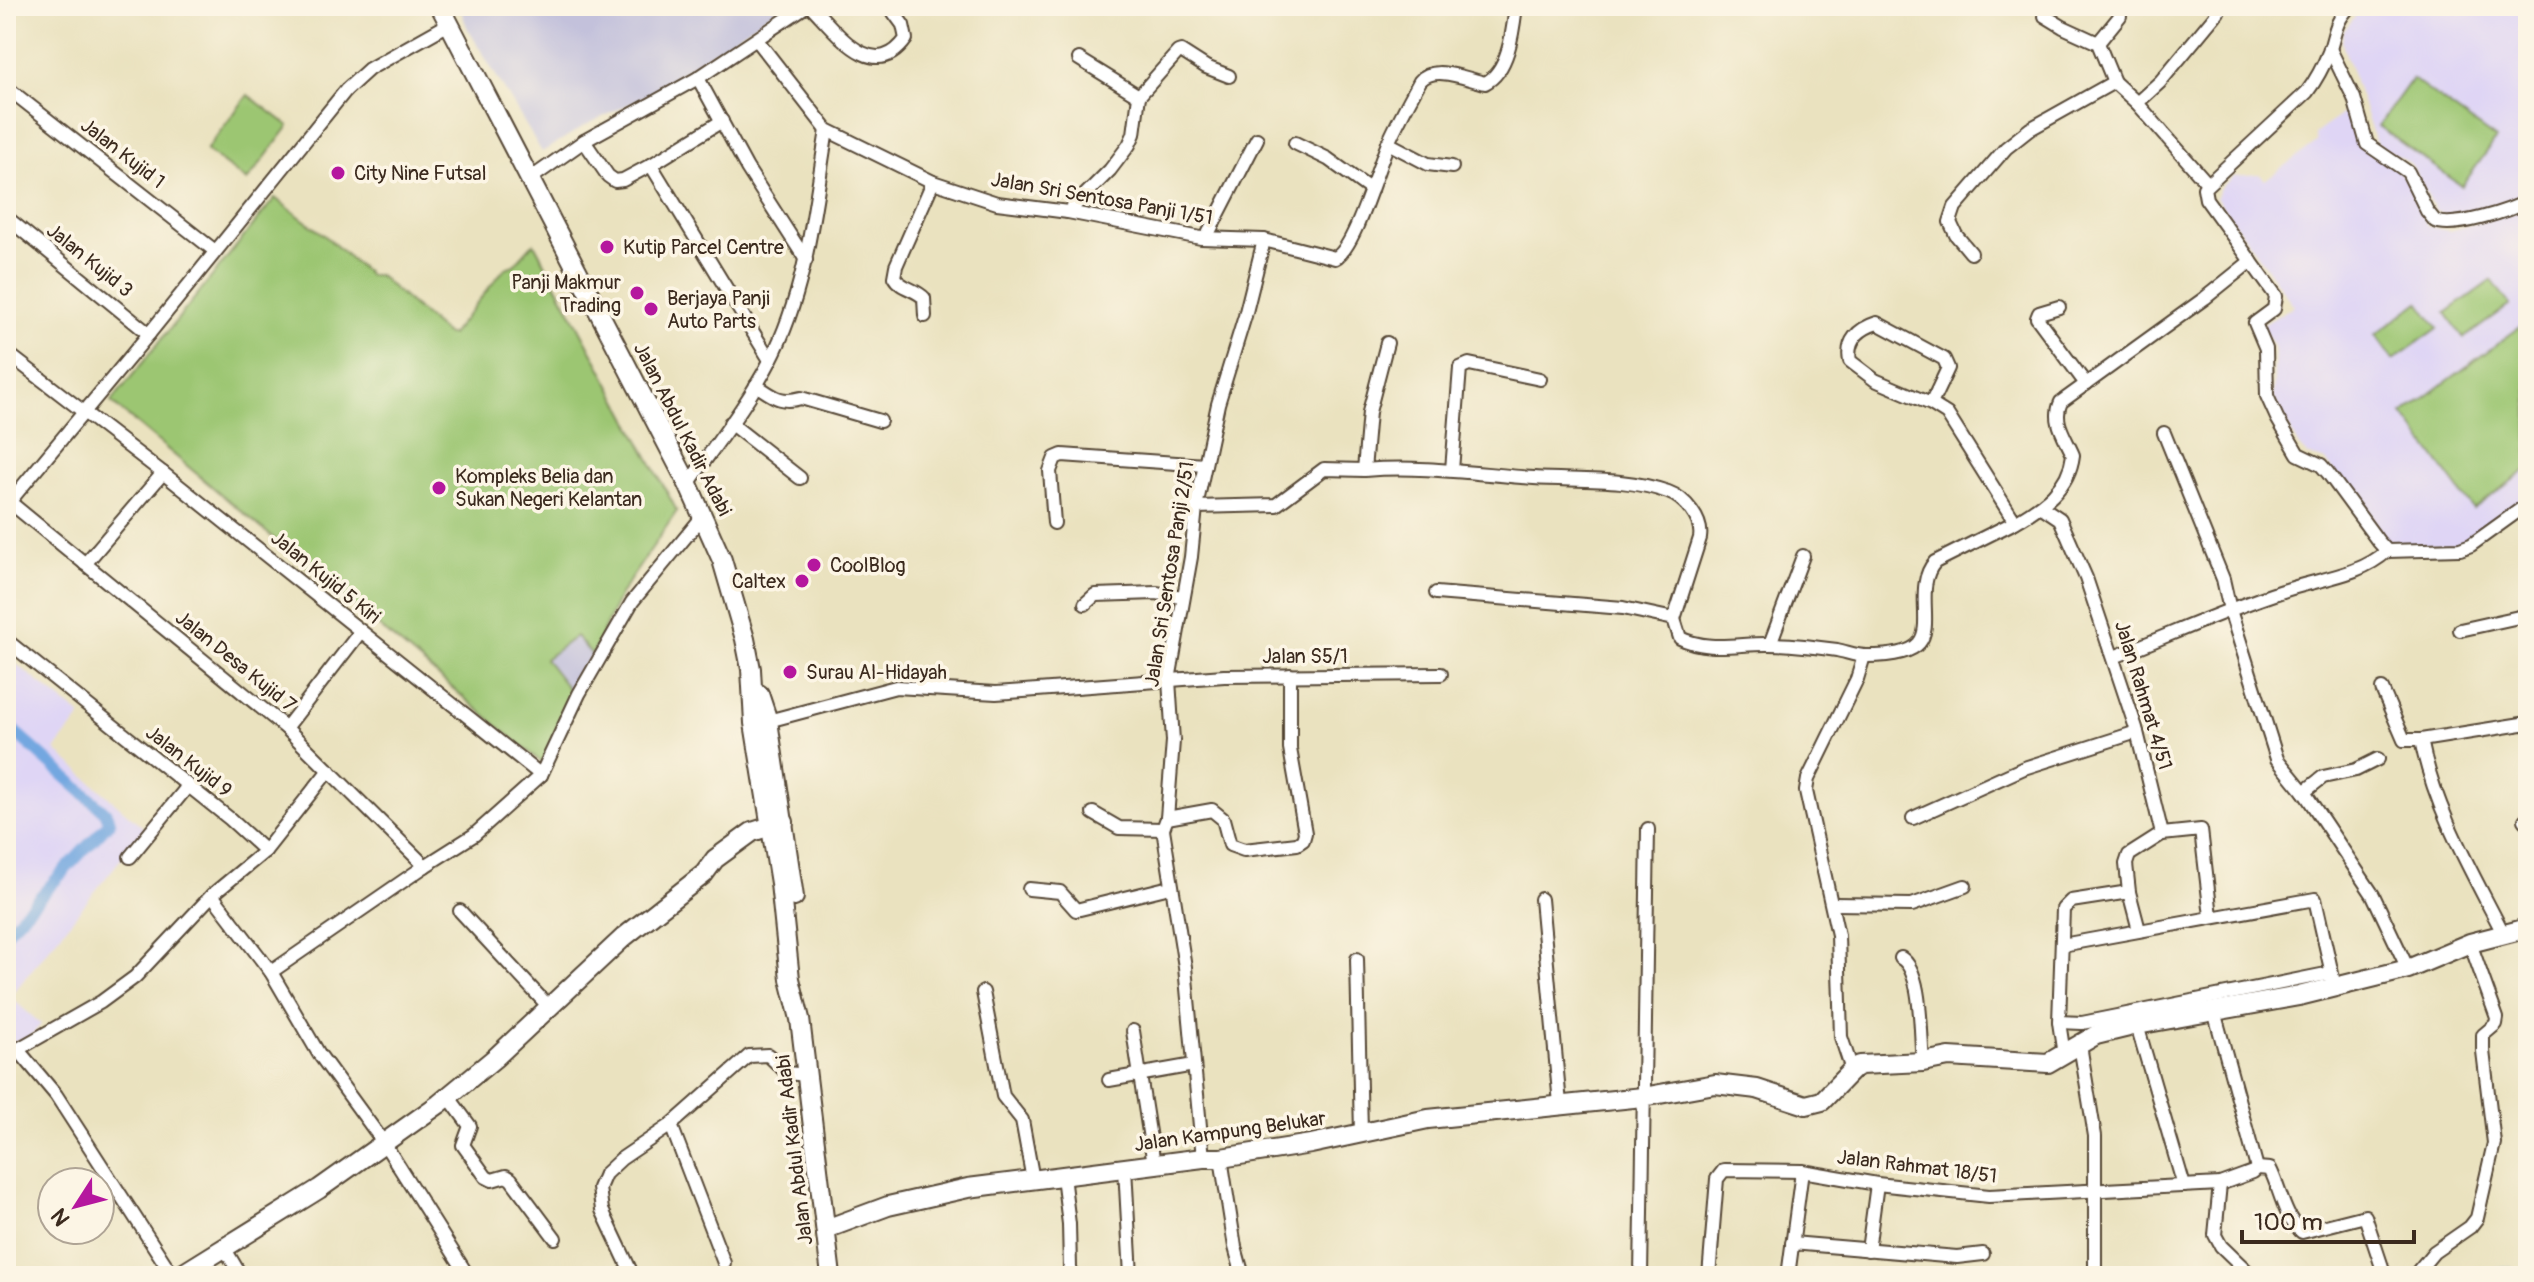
<svg xmlns="http://www.w3.org/2000/svg" width="2534" height="1282" font-family="Pangolin,sans-serif">
	<style>
		.built { fill: #dfd5f5 }
		.industrial { fill: #c3c1db }
		.green { fill: #9cc672; stroke: #6c7848; stroke-width: 2 }
		.lines { fill: none; stroke-linecap: round; stroke-linejoin: round }
		.stream { stroke: #73a7e0; stroke-width: 3 }
		.canal { stroke: #73a7e0; stroke-width: 12 }
		.street-casing { stroke: #554636; stroke-width: 16 }
		.secondary-casing { stroke: #554636; stroke-width: 22 }
		.street { stroke: #fff; stroke-width: 12 }
		.secondary { stroke: #fff; stroke-width: 18 }
		.poi-dot { fill: #b5179e; stroke: #fcf5e5; stroke-width: 3 }
		.labels { text-anchor: middle; stroke-width: 7; stroke-linejoin: round; paint-order: stroke }
		.street-label { font-size: 20px; fill: #3b2a1e; stroke: #fcf5e5 }
		.poi-label { font-size: 20px; fill: #3b2a1e; stroke: #fcf5e5; text-anchor: start }
	</style>
	<rect width="100%" height="100%" fill="#fcf5e5"/>
	<filter id="ink" filterUnits="userSpaceOnUse"><feTurbulence type="fractalNoise" baseFrequency=".0125" numOctaves="2"/><feDisplacementMap in="SourceGraphic" scale="16" xChannelSelector="R" yChannelSelector="G"/><feConvolveMatrix kernelMatrix="1 2 1 2 8 2 1 2 1" color-interpolation-filters="sRGB"/></filter>
	<filter id="wash" filterUnits="userSpaceOnUse"><feTurbulence type="fractalNoise" baseFrequency=".006" numOctaves="4" result="noise"/><feDisplacementMap in="SourceGraphic" scale="32" xChannelSelector="R" yChannelSelector="G"/><feGaussianBlur stdDeviation="1.8" result="paint"/><feColorMatrix in="noise" values="0 0 0 0 0 0 0 0 0 0 0 0 0 0 0 0 0 1.4 0 .05"/><feComposite in="paint" operator="in"/></filter>
	<g filter="url(#wash)">
		<rect width="100%" height="100%" fill="#eae2bf"/>
		<g class="built">
			<path d="M2363,6h165v188l-77,24 -15,-7 -22,-42 -6,-7 -32,-19 -34,-100 1,-11z"/>
			<path d="M2350,108l13,41 32,19 12,12 15,29 5,17 22,5 79,-23v291l-67,45 -73,2 -62,-85 -19,-6 -9,-10 -25,-48 2,-48 -14,-23 33,-20 -78,-109 3,-8 15,-13 25,-2 6,6 52,-38 -2,-8z"/>
			<path d="M6,656l75,60 -26,34 90,79 -135,168 31,27 -10,12 -25,8z"/>
		</g>
		<g class="industrial">
			<path d="M459,6h323l-134,89 -64,31 -42,26 -74,-123z"/>
			<path d="M576,636l16,19 -19,40 -29,-36z"/>
		</g>
		<g class="green">
			<path d="M2412,79l84,60 -34,47 -84,-60z"/>
			<path d="M248,95l41,31 -42,55 -41,-31z"/>
			<path d="M275,198l49,37 45,40h9l69,60h4l54,-67 9,-3 20,-22 143,268 -57,84 -28,60 -16,-19 -31,23 28,36 -31,68 -431,-361z"/>
			<path d="M2492,280l18,25 -46,33 -18,-25z"/>
			<path d="M2419,302l19,26 -45,32 -18,-25z"/>
			<path d="M2528,321v148l-55,40 -70,-95z"/>
		</g>
		<g class="lines">
			<path class="stream" d="M2456,1276l55,-8 5,8"/>
			<path class="canal" d="M6,724l99,88 5,10 -104,111"/>
		</g>
	</g>
	<g filter="url(#ink)">
		<g class="lines">
			<g class="street-casing">
				<g id="street">
					<path d="M811,6c25,25 62,79 95,33l-3,-14 -14,-19"/>
					<path d="M2350,6c-16,17 -14,26 -21,46 -6,15 -13,28 -22,40l-103,96 2,11 70,97 -2,13 -19,14 11,26 1,47 10,22 21,36 23,11 7,8 50,68 9,10 73,-2 11,-4 57,-41"/>
					<path d="M2045,16l18,11 35,16 16,39"/>
					<path d="M757,40l70,90 106,52 64,21 71,9 133,26 63,2 71,18c20,-9 43,-93 54,-117 9,-20 20,-40 31,-60 14,-17 46,-2 65,2 24,-12 28,-53 31,-77"/>
					<path d="M2098,43l22,-27 -1,-10"/>
					<path d="M2330,49l24,49 13,46 41,28 19,39 8,10c19,8 74,-10 93,-20"/>
					<path d="M1079,59l60,37"/>
					<path d="M698,78l49,90 59,92"/>
					<path d="M6,87l209,164"/>
					<path d="M2137,103l23,-21 58,-70"/>
					<path d="M584,141l24,35 7,5 8,-1 28,-15 119,195"/>
					<path d="M1295,143l33,16 43,31"/>
					<path d="M1388,143l40,21 24,3"/>
					<path d="M651,165l71,-44"/>
					<path d="M530,179l54,-38 114,-63 108,-72"/>
					<path d="M1068,212l42,-42 19,-25 5,-11 5,-38 39,-44 3,-1 25,16 23,9"/>
					<path d="M6,217l143,117"/>
					<path d="M1206,238l51,-99"/>
					<path d="M1971,253l-15,-18 -6,-13 5,-15 51,-59 24,-19 84,-47 23,21 70,80"/>
					<path d="M2059,307l-20,6 -2,5 49,66"/>
					<path d="M925,316l-1,-18c-8,-9 -24,-10 -30,-21l2,-11 37,-84"/>
					<path d="M1387,343l-18,69 -5,58c58,-5 113,4 170,8 44,3 92,-1 134,14 17,6 35,28 32,46l-26,81 -51,-11 -187,-15"/>
					<path d="M6,352l157,121 378,302"/>
					<path d="M756,385c17,11 24,19 45,13l79,23"/>
					<path d="M1931,404l17,-36 -4,-9 -67,-36c-19,6 -31,18 -27,38l25,19 56,24 16,10 68,108c28,-16 54,-34 58,-67 -8,-19 -21,-34 -12,-53l144,-104 46,-37"/>
					<path d="M730,423l70,55"/>
					<path d="M2164,433l59,146 7,31 47,149 27,33 69,103 35,74"/>
					<path d="M1452,470l8,-102 9,-4 71,15"/>
					<path d="M688,484c28,-40 59,-79 82,-123 37,-71 44,-153 57,-231"/>
					<path d="M6,499l280,229 139,138"/>
					<path d="M6,506l143,-172 197,-244 23,-21 80,-45"/>
					<path d="M1196,507l80,-2 48,-36 40,1"/>
					<path d="M2042,507l18,12 26,59 50,150 26,106 -33,21 -3,9 3,28"/>
					<path d="M1054,523l-4,-52 5,-13 7,-3 143,10"/>
					<path d="M85,564l78,-91"/>
					<path d="M1085,604l10,-9 61,-2 27,4"/>
					<path d="M1674,619l6,19c28,14 60,5 90,6 22,0 45,3 67,6 10,2 20,6 30,6 15,0 42,-1 52,-13 15,-17 -5,-58 16,-81l80,-40"/>
					<path d="M2460,630l68,-15"/>
					<path d="M6,640l224,179 35,32 64,-81"/>
					<path d="M1770,644l33,-88"/>
					<path d="M2114,657c56,-22 112,-48 169,-66 34,-12 77,-15 104,-40"/>
					<path d="M2382,689l22,51h17l107,-17"/>
					<path d="M768,721l128,-34 100,6 228,-17 217,-2"/>
					<path d="M286,728l75,-97"/>
					<path d="M2421,740c14,70 50,130 82,193"/>
					<path d="M2304,792l19,-15 33,-7 22,-11"/>
					<path d="M1093,813l26,15 44,1"/>
					<path d="M1167,818l45,-8 11,9 7,26 14,5 53,-6 6,-4 2,-7 -15,-84v-74"/>
					<path d="M1913,818l111,-50 113,-36"/>
					<path d="M2525,820l3,3"/>
					<path d="M2162,834l39,-4 10,86"/>
					<path d="M130,857l58,-71"/>
					<path d="M1029,889l31,3 16,18 94,-23"/>
					<path d="M212,895l59,77 48,82 65,89 84,133"/>
					<path d="M1541,899l19,205"/>
					<path d="M1833,904l79,1 53,-19"/>
					<path d="M460,911l89,96"/>
					<path d="M2062,945l253,-46 20,88"/>
					<path d="M1901,958c22,13 19,78 22,104"/>
					<path d="M1357,959l4,174"/>
					<path d="M271,972l154,-106 49,-31 67,-60 38,-81 53,-92 71,-86"/>
					<path d="M983,992l20,104 19,24 11,60"/>
					<path d="M2214,1011l43,157"/>
					<path d="M2059,1022l23,1 249,-50"/>
					<path d="M2137,1025l47,161"/>
					<path d="M1133,1031l21,133"/>
					<path d="M2080,1045l15,91v137l-2,3"/>
					<path d="M19,1051l37,44 117,181"/>
					<path d="M2064,1055l-5,-33 4,-113 8,-8 58,-9 10,38"/>
					<path d="M6,1056l95,-54 34,-25 77,-82 53,-44"/>
					<path d="M1852,1070l-11,-33 -3,-102 -32,-144 2,-12 49,-100 7,-23"/>
					<path d="M1109,1080l85,-15"/>
					<path d="M448,1096l22,30 -7,19 23,32 6,3 14,-4 5,3 44,59"/>
					<path d="M671,1125l53,138"/>
					<path d="M1203,1158l-18,-191 -22,-138 4,-11 6,-77 -4,-61 22,-123 5,-50 22,-103 27,-88 19,-76"/>
					<path d="M1221,1158l14,89 8,29"/>
					<path d="M1125,1168l6,108"/>
					<path d="M2257,1168l13,1c10,19 14,50 32,63l63,-16 20,60"/>
					<path d="M1063,1176l6,48 1,44"/>
					<path d="M2220,1184l-5,51 6,11 31,30"/>
					<path d="M1792,1243l165,14 26,-3"/>
					<path d="M225,1249l16,27"/>
					<path d="M1868,1250l9,-66"/>
					<path d="M633,1276l-31,-66 -3,-22 6,-14 16,-15 50,-34 78,-69 19,-1 19,18 20,2"/>
					<path d="M1641,1276l7,-447"/>
					<path d="M1709,1276l8,-97 7,-9 78,1 75,13 112,12 231,-12 33,-12 4,-4"/>
					<path d="M1788,1276l14,-105"/>
					<path d="M2414,1276l20,-24 36,-25 7,-9 17,-75 -11,-92v-16l13,-11 1,-6 -27,-75"/>
				</g>
			</g>
			<g class="secondary-casing">
				<g id="secondary">
					<path d="M440,6l248,478 34,76 23,79 6,30 3,54 26,160 10,96 10,40 31,257"/>
					<path d="M759,694l9,27 26,176"/>
					<path d="M826,1229l62,-23 80,-18 235,-30h18l90,-14 117,-25 215,-22 72,-13 42,5 49,16 16,-4 30,-31 8,-5 63,-3 26,-5 99,6 48,-28 41,-10 162,-29 109,-27 62,-26 58,-15"/>
					<path d="M179,1276l140,-87 120,-85 57,-47 128,-120 80,-63 11,-15 37,-27 32,-10"/>
				</g>
			</g>
			<use href="#street" class="street"/>
			<use href="#secondary" class="secondary"/>
		</g>
	</g>
	<g class="poi-dot">
		<circle cx="338" cy="173" r="8"/>
		<circle cx="607" cy="247" r="8"/>
		<circle cx="637" cy="293" r="8"/>
		<circle cx="651" cy="309" r="8"/>
		<circle cx="439" cy="488" r="8"/>
		<circle cx="814" cy="565" r="8"/>
		<circle cx="802" cy="581" r="8"/>
		<circle cx="790" cy="672" r="8"/>
	</g>
	<g class="labels">
		<g class="street-label">
			<text transform="translate(123 153) rotate(38)" y="7">Jalan Kujid 1</text>
			<text transform="translate(1102 198) rotate(10)" y="7">Jalan Sri Sentosa Panji 1/51</text>
			<text transform="translate(90 260) rotate(39)" y="7">Jalan Kujid 3</text>
			<text transform="translate(683 429) rotate(63)" y="7">Jalan Abdul Kadir Adabi</text>
			<text transform="translate(1169 574) rotate(-81)" y="7">Jalan Sri Sentosa Panji 2/51</text>
			<text transform="translate(326 577) rotate(39)" y="7">Jalan Kujid 5 Kiri</text>
			<text x="1305" y="663">Jalan S5/1</text>
			<text transform="translate(236 661) rotate(39)" y="7">Jalan Desa Kujid 7</text>
			<text transform="translate(2144 695) rotate(73)" y="7">Jalan Rahmat 4/51</text>
			<text transform="translate(189 761) rotate(38)" y="7">Jalan Kujid 9</text>
			<text transform="translate(1230 1131) rotate(-8)" y="7">Jalan Kampung Belukar</text>
			<text transform="translate(794 1150) rotate(-97)" y="7">Jalan Abdul Kadir Adabi</text>
			<text transform="translate(1917 1166) rotate(7)" y="7">Jalan Rahmat 18/51</text>
		</g>
		<g class="poi-label">
			<text x="354" y="180">City Nine Futsal</text>
			<text x="623" y="254">Kutip Parcel Centre</text>
			<text x="621" y="289" text-anchor="end">Panji Makmur<tspan x="621" dy="23">Trading</tspan></text>
			<text x="667" y="305">Berjaya Panji<tspan x="667" dy="23">Auto Parts</tspan></text>
			<text x="455" y="483">Kompleks Belia dan<tspan x="455" dy="23">Sukan Negeri Kelantan</tspan></text>
			<text x="830" y="572">CoolBlog</text>
			<text x="786" y="588" text-anchor="end">Caltex</text>
			<text x="806" y="679">Surau Al-Hidayah</text>
		</g>
	</g>
	<rect width="2534" height="1282" fill="none" stroke="#fcf5e5" stroke-width="32"/>
	<g transform="translate(76 1206) rotate(234)"><circle r="38" fill="#fcf5e5" stroke="#afa495" stroke-width="2"/>
	<path d="M0-6L14 30L0 20L-14 30Z" fill="#b5179e"/>
	<text y="-12" font-size="22" font-weight="bold" text-anchor="middle" fill="#3b2a1e">N</text>
	</g>
	<path d="M2242 1230v12h172v-12" fill="none" stroke="#3b2a1e" stroke-width="4"/>
	<text x="2254" y="1230" font-size="24" fill="#3b2a1e" stroke="#fcf5e5" stroke-width="6" paint-order="stroke">100 m</text>
</svg>
